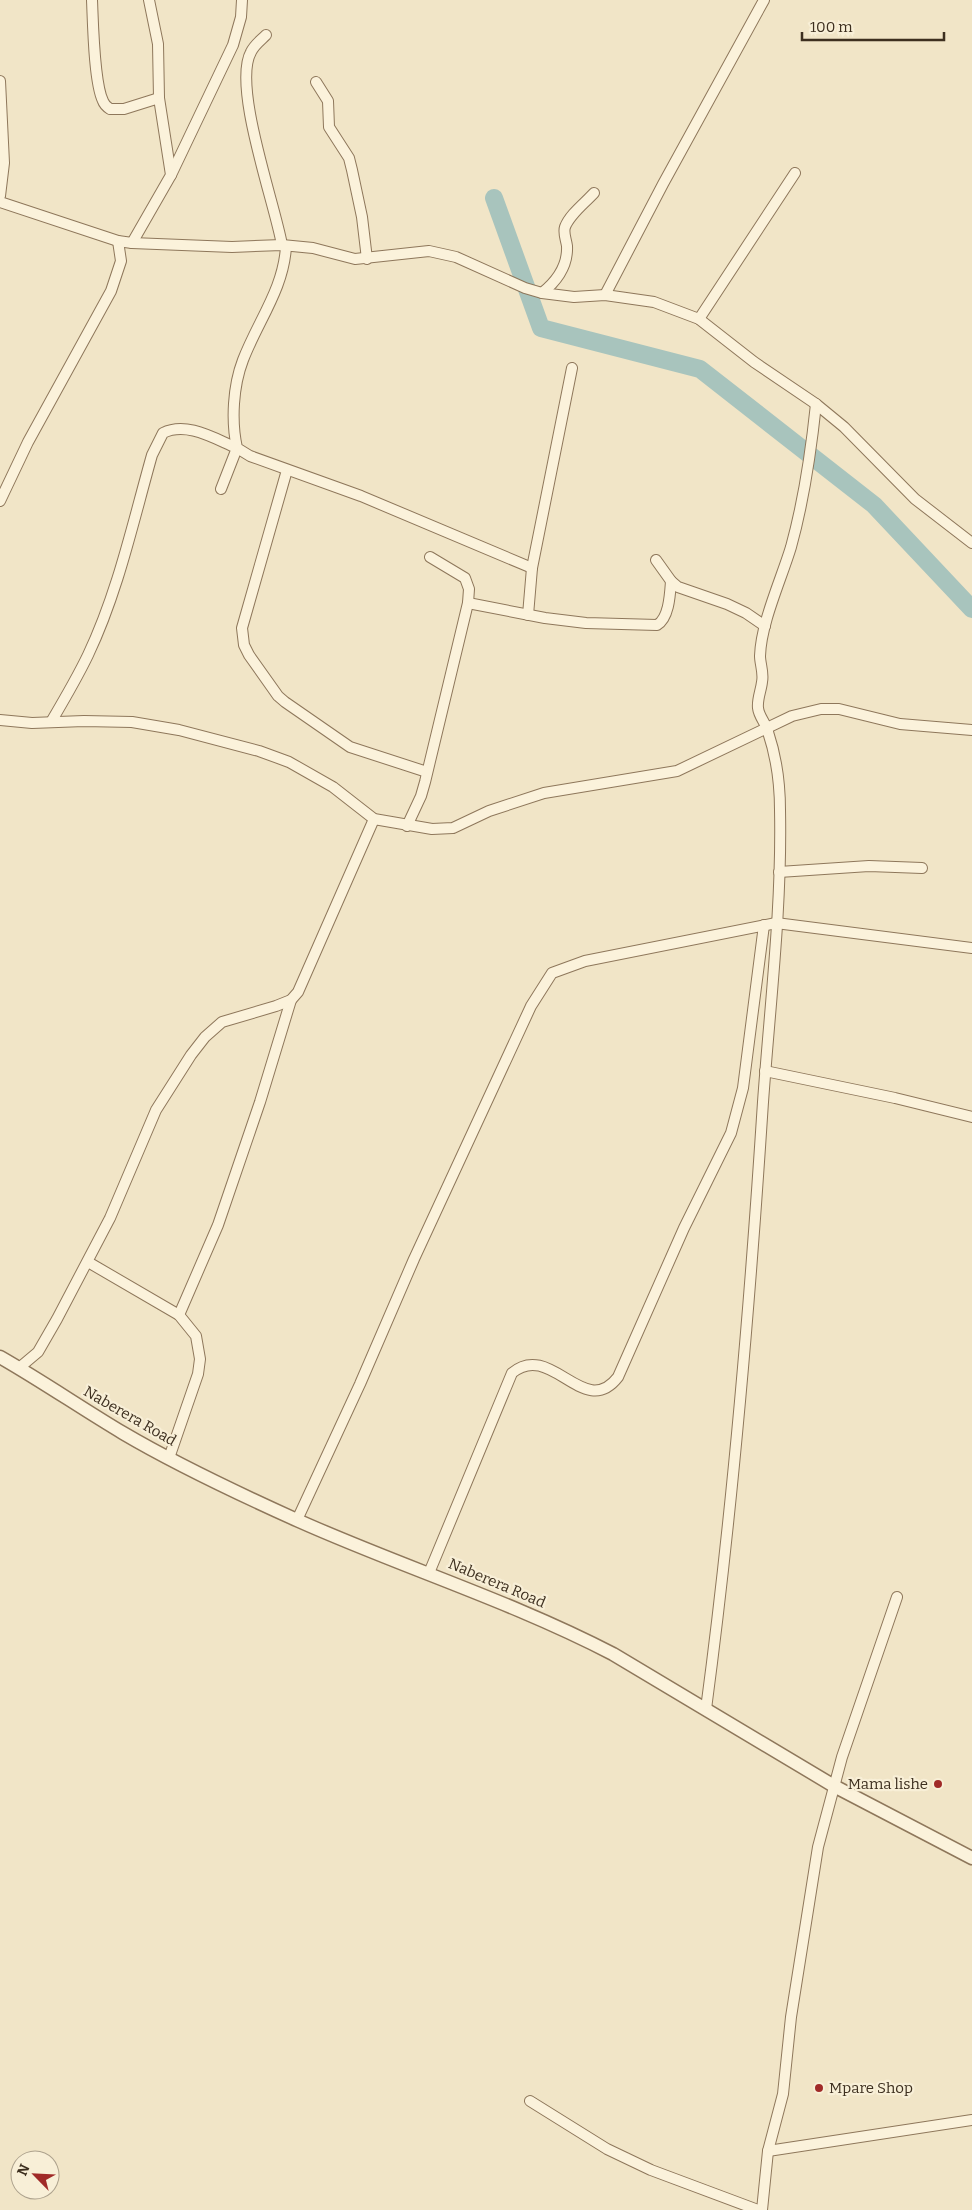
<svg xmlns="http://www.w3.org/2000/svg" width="972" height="2210" font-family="Bitter,serif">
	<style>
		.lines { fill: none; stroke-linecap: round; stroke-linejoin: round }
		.river { stroke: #a8c4bd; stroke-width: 18 }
		.minor-casing { stroke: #8e775b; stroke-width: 12 }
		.tertiary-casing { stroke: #8e775b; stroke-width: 15 }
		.minor { stroke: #fbf2db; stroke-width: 10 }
		.tertiary { stroke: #fbf2db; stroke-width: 12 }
		.poi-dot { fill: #a02a28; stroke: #f8efd7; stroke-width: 2 }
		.labels { text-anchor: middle; stroke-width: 4.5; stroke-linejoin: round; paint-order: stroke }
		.street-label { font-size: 15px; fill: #3d2f1f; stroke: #f8efd7 }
		.poi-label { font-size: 15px; fill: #3d2f1f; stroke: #f8efd7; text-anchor: end }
	</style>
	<rect width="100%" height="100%" fill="#f1e5c7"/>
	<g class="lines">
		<path class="river" d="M494,198l47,130 159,41 174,136 98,104"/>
		<g class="minor-casing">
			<g id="minor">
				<path d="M92,0c1,23 2,83 11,101 1,3 4,6 7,8h14l35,-11"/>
				<path d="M266,35c-5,5 -12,10 -15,17 -19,34 24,152 31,193"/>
				<path d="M0,81l4,82 -4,33"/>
				<path d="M316,82l12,19 1,26 20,31 3,12 10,47 5,42"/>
				<path d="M171,175l62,-130 8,-28 1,-17"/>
				<path d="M0,202l118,39 14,2 100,4 50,-2 31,3 42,11 74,-8 27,6 69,31 17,5 32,4 31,-2 49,7 45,17 55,43 62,42 28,23 71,72 57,44"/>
				<path d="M132,243l39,-68 -12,-77 -1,-54 -9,-44"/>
				<path d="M286,246c-2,42 -28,75 -43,114 -10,26 -12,61 -6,88l13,8 111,40 171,72"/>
				<path d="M542,293c15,-12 26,-27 25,-47 -1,-7 -4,-13 -2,-19 5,-13 20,-24 29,-34"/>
				<path d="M605,295l58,-111 101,-184"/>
				<path d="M699,319l96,-146"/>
				<path d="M287,470l-45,158 2,17 5,10 29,41 7,6 65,45 77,25"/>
				<path d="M0,501l28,-59 83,-151 10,-30 -3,-20"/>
				<path d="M656,560l15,21 7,6 49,17 19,9 19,13"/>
				<path d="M468,603l77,15 41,5 71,2c12,-7 13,-30 14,-44"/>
				<path d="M528,615l4,-47 40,-200"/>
				<path d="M0,720l32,3 52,-2 48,1 47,8 80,21 30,11 44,25 41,32 58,10 21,-1 36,-17 55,-18 133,-22 115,-55 29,-7h18l61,15 72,6"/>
				<path d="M51,722c13,-22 26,-44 37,-67 30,-63 45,-133 64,-200l11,-22c24,-12 52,6 74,15l-16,41"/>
				<path d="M407,826l14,-30 4,-14 43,-179 1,-14 -4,-11 -35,-21"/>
				<path d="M779,872l90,-6 53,2"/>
				<path d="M765,1071l130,27 77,19"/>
				<path d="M88,1262l91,53 17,21 4,23 -2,15 -29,84"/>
				<path d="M179,1315l39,-90 42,-123 31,-102"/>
				<path d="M19,1368l19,-16 19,-33 53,-101 46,-108 35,-55 14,-18 17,-15 54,-16 15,-6 7,-8 76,-173"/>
				<path d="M297,1520l63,-136 54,-125 117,-253 21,-33 33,-12 191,-38 196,25"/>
				<path d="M429,1573l83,-200c39,-33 72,48 106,4l66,-149 47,-95 12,-45 21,-163"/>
				<path d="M706,1709c27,-202 44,-405 57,-607 7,-98 19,-194 17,-292 0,-25 -4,-54 -12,-78 -2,-9 -9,-15 -10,-24 -1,-9 3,-17 4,-26 2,-9 -2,-18 -2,-26 1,-33 21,-76 31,-109 13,-47 20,-95 25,-143"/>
				<path d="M530,2101l77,48 44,21 107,40"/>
				<path d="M768,2151l204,-31"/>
				<path d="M762,2210l6,-59 15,-57 8,-77 27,-170 24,-90 55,-160"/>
			</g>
		</g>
		<g class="tertiary-casing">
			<path id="tertiary" d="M0,1357c42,24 81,51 123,76 56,33 116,61 176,88 103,46 212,80 314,133l221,132 138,72"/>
		</g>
		<use href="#minor" class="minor"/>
		<use href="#tertiary" class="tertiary"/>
	</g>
	<g class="poi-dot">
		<circle cx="938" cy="1784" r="5"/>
		<circle cx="819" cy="2088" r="5"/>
	</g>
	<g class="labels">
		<g class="street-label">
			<text transform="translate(130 1416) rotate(30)" y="5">Naberera Road</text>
			<text transform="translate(497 1583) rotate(23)" y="5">Naberera Road</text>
		</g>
		<g class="poi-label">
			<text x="928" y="1789">Mama lishe</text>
			<text x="829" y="2093" text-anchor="start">Mpare Shop</text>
		</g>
	</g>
	<g transform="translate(35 2175) rotate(294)"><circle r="24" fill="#f8efd7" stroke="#ada28d"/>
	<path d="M0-4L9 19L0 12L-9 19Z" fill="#a02a28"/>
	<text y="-8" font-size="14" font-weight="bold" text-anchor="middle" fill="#3d2f1f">N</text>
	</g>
	<path d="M802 32v8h142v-8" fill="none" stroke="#3d2f1f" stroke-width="2.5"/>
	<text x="810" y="32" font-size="15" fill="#3d2f1f" stroke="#f8efd7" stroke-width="4" paint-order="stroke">100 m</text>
</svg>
